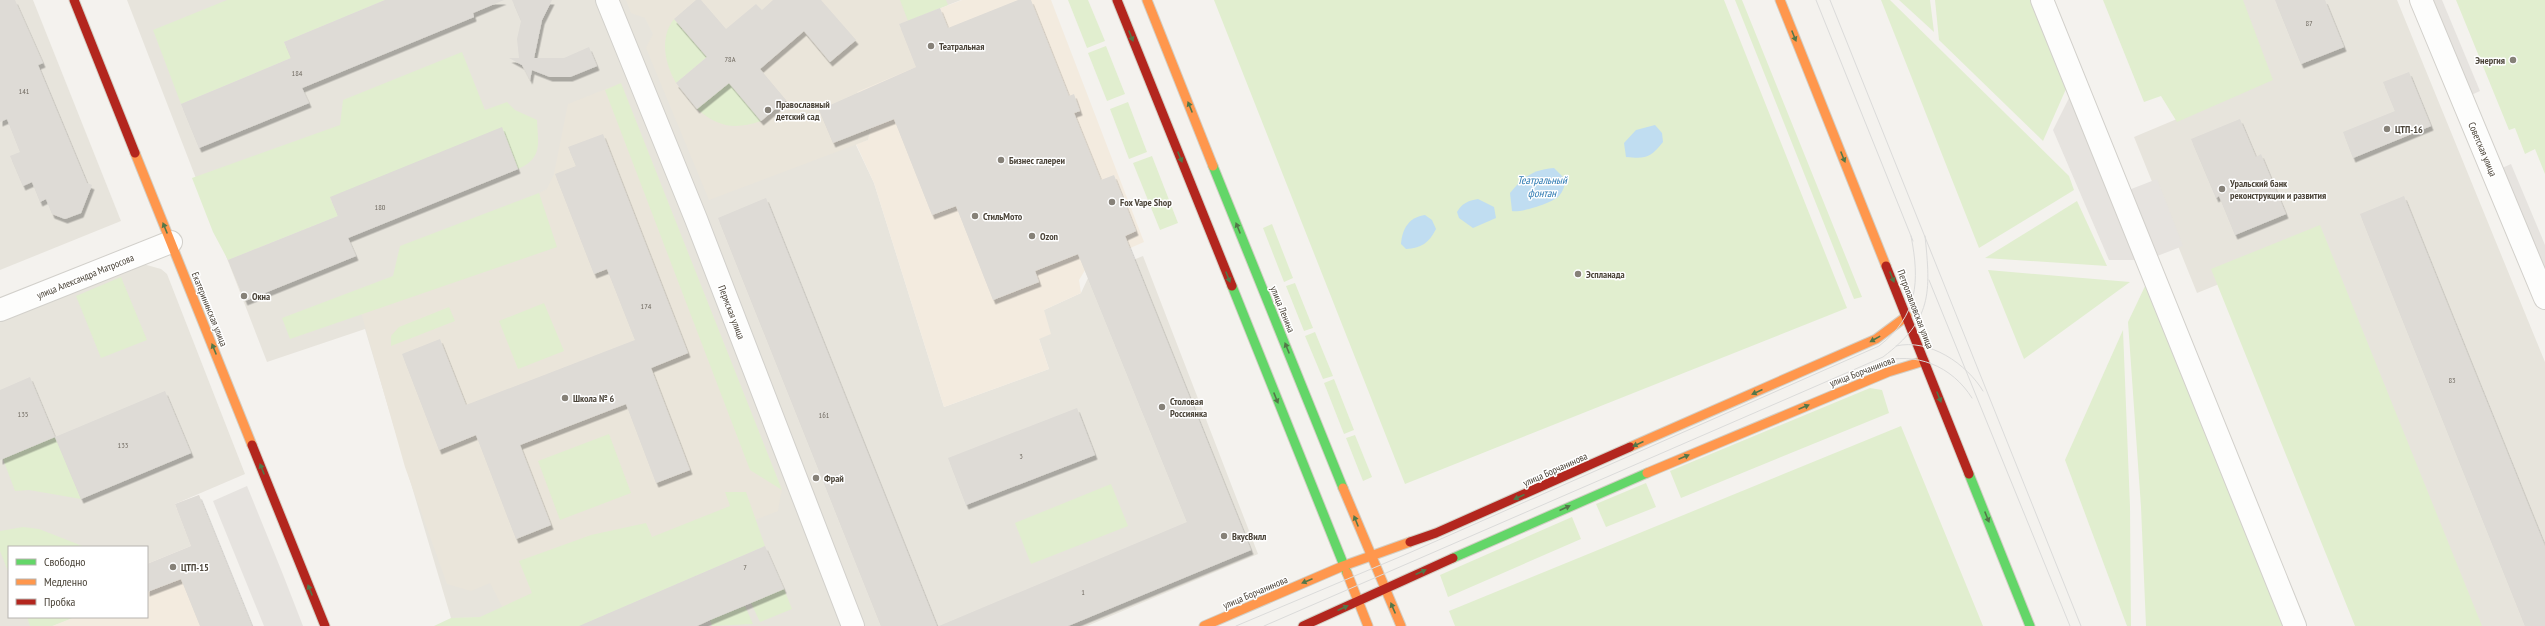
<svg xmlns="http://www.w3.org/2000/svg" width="2545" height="626" font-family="'PT Sans Narrow',sans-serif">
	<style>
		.residential { fill: #e7e4dc }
		.commercial { fill: #f3ebdf }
		.education { fill: #eae5da }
		.green { fill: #e1eecf }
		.parking { fill: #e6e3df }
		.water { fill: #c0ddf1 }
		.building { fill: #dedbd6; filter: url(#shadow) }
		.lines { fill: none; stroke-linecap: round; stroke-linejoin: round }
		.street-casing { stroke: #d2d0cb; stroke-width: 24 }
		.fast-casing { stroke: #d3cfc5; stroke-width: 11 }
		.slow-casing { stroke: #d3cfc5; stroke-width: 11 }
		.jam-casing { stroke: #d3cfc5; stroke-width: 11 }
		.street { stroke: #fdfdfc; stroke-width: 22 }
		.fast { stroke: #63d668; stroke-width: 9 }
		.slow { stroke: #ff974d; stroke-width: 9 }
		.jam { stroke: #b3261e; stroke-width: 9 }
		.tram { stroke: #dbdbda; stroke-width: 1 }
		.oneway { fill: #537749 }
		.poi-dot { fill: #868178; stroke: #fff; stroke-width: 1.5 }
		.labels { text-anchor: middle; stroke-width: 3; stroke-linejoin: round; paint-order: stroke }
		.number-label { font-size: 8px; fill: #706a61 }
		.poi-label { font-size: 10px; font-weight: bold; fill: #4b4439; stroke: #fff; text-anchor: start }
		.street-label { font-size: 10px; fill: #4b4439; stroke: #fff }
		.water-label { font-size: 11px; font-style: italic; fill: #2e7ab2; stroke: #fff }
	</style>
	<defs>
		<filter id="shadow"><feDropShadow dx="2.5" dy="4.5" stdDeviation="0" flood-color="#0004"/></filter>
	</defs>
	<rect width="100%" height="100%" fill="#f4f2ee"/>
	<g class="residential">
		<path d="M0,0h33l88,221 -121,49z"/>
		<path d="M127,0h834l-62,24 17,43 -60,78 18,38 70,224 105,-38 -10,-30 5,-29 37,-17 7,-15 55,-22 115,298 -171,72h-523l-6,-9 -107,1 -86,-289 -98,33z"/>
		<path d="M2223,0h174l148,362v264h-72l-152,-383 -124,50 -63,-156 124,-52z"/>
		<path d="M143,264l18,5 6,5 78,200 -70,30 16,42 -44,18v-17h-138v70h66l-23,9h-52v-306z"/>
	</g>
	<g class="commercial">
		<path d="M962,0h89l93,242 -57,25 -8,13 2,13 -37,17 7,24 -12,5 10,30 -105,38 -70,-224 -18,-39 12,-4 3,-12 -14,-36 42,-68z"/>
		<path d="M199,495l53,131h-200l23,-9h72v-53l44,-18 -16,-42z"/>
	</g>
	<g class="education">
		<path d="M626,0h274l8,21 -9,3 17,43 -59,25 14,36 -3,12 -159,60 -63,-152 7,-14 -8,-16 -14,-5z"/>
		<path d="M621,83l161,407 -2,9 -2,12 -271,105 -17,-33 -19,8 -24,-7 -42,-117 -44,-155 196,-65 -18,-54 8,-4 7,-15 14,-70z"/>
	</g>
	<g class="green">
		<path d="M227,0h158l-101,42 7,16 -110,46 -28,-74z"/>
		<path d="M900,0h46l2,5 -40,16z"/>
		<path d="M1068,0h20l17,41 -18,7z"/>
		<path d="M1214,0h510l123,308 -442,176z"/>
		<path d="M1735,0h7l120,297 -8,2z"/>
		<path d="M1881,0h9l179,176 5,14 -95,58z"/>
		<path d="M1899,0h31l4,32z"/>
		<path d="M1935,0h96l35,89 -23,52 -104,-101z"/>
		<path d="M2103,0h140l30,80 -96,42 -16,-26 -17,6z"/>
		<path d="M2456,0h89v174l-10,-25 -10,5 -10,-26 -6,2z"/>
		<path d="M674,19l33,38 -31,26c-11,-19 -17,-45 -2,-64z"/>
		<path d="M1106,46l19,48 -18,7 -19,-48z"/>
		<path d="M462,52l23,58 22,-8 8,8 22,10c1,24 6,38 -19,49l-16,-41 -172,70 8,18 -110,44 -15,-28 -21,-54 148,-53 3,-25z"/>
		<path d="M621,83l161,407 -32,-20 -145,-380z"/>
		<path d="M729,83l32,38c-27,9 -43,6 -64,-12z"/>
		<path d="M1128,102l19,50 -18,7 -19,-50z"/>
		<path d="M1152,156l26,67 -18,7 -27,-67z"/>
		<path d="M539,193l18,54 -267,92 -8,-21 111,-42 7,-30z"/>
		<path d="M2077,201l30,65 -122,-8z"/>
		<path d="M1272,224l21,54 -9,4 -21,-54z"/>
		<path d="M2320,225l162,401h-127l-144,-357z"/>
		<path d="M1988,270l142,12 -106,77z"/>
		<path d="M121,277l26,63 -46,18 -25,-62z"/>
		<path d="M2147,282l140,344h-141l-5,-119 -13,-185z"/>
		<path d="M1295,283l18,45 -9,3 -18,-45z"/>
		<path d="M544,303l20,48 -46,18 -19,-48z"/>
		<path d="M449,307l6,14 -64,25v-10l8,-9z"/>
		<path d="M2123,330l7,177 1,119h-4l-62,-166z"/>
		<path d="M1315,332l18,44 -10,3 -18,-43z"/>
		<path d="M1334,379l20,51 -10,4 -20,-51z"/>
		<path d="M1870,388l12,2 7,23 -208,85 -11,-27z"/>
		<path d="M1901,426l82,200h-528l-6,-15z"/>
		<path d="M609,434l22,59 -71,27 -22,-59z"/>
		<path d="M1355,435l17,42 -9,4 -17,-43z"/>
		<path d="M55,437l26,62 -52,-9 -14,1 -12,-32z"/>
		<path d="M1646,483l10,24 -50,20 -10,-23z"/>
		<path d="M1111,484l17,42 -97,38 -16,-41z"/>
		<path d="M725,492h21l19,54 -181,78v2h-150l17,-8 29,-1 52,-24 -13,-32 72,-26 55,-12 6,14 78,-31z"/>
		<path d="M1572,517l9,22 -133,58 -8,-22z"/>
		<path d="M23,527l16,2 46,18h-76v27l-9,-23v-20z"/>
		<path d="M784,589l8,20 -32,13 -9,-19z"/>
		<path d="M745,606l8,18 -41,2 -2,-6z"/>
		<path d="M27,617h48l-23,9h-22z"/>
	</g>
	<g class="parking">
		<path d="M2429,0h13l38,91 -11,5z"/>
		<path d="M2076,84l45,109 36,-14 26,67 -36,14h-38l-56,-130z"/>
		<path d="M2511,164l34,81v31l-45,-107z"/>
		<path d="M247,486l35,86 21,54h-39l-51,-125z"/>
	</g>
	<g class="water">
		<path d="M1655,125l7,8 1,9c-13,16 -17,17 -37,15l-2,-14 12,-13z"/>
		<path d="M1554,168l11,11c0,7 -2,12 -6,17 -7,7 -38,17 -47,15l-2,-18c14,-17 23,-23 44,-25z"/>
		<path d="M1478,199l16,8 2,11 -23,10 -14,-10 -2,-6c5,-9 11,-11 21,-13z"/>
		<path d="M1425,215l7,5 4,9c-7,14 -15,19 -30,20l-5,-5c1,-15 8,-27 24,-29z"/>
	</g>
	<g class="building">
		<path d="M0,0h15l28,63 -5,2 49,118 5,2 -11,28 -16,6 -13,-5 -6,-15 -6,3 -8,-20 -9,4 -13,-30 10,-4 -13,-33 -7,3z"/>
		<path d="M385,0h119l-31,13 1,4 -172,71 7,15 -110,45 -18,-44 110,-46 -7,-16z"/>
		<path d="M512,0h40l-10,20 -8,38h30l25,-11 8,19 -27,11h-20l-18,-7 -2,10 -8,-15 -13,-7h10l-2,-19 4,-18z"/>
		<path d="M696,0h5l25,29 30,-25 6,6 11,-10h48l35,40 -26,22 -26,-31 -44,38 26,31 -25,21 -32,-38 -32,26 -21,-26 31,-26 -33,-38z"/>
		<path d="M1018,0h13l38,96 5,-2 6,17 -6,2 27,67 13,-5 22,56 -11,5 126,314 -183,76h-129l248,-104 -109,-268 -43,17 4,11 -46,18 -37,-94 -24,9 -38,-96 -61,24 -14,-33 97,-43 -17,-43 41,-16 8,20z"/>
		<path d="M2275,0h50l19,47 -43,17z"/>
		<path d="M2409,72l22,54 -78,32 -10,-26 52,-21 -12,-29z"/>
		<path d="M2240,119l16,38 5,-3 25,60 -51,21 -16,-39 -3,2 -25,-59z"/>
		<path d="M502,127l16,42 -170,69 8,18 -111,45 -17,-41 110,-44 -8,-19z"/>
		<path d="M603,134l85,219 -37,15 39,102 -34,13 -30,-79 -106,41 31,80 -35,14 -40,-104 -37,15 -37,-96 38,-15 26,66 169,-65 -28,-71 -13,5 -39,-100 21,-8 -8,-19z"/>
		<path d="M2404,196l141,350v80h-20l-165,-412z"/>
		<path d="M766,198l171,428h-56l-163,-408z"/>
		<path d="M30,377l25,60 -55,23v-70z"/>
		<path d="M165,391l26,62 -110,46 -26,-62z"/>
		<path d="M1077,408l18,47 -129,50 -18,-47z"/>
		<path d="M199,495l53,131h-52l-19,-47 -34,13v-28l44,-18 -16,-42z"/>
		<path d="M765,546l19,43 -74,31 -13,6h-118z"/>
	</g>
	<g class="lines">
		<g class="street-casing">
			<g id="street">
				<path d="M607,0l89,219 157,407"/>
				<path d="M2042,0l253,626"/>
				<path d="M2421,0l124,298"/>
				<path d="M0,310l171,-68"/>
			</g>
		</g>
		<g class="fast-casing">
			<g id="fast">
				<path d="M1213,166l130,322"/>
				<path d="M1232,286l115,287"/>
				<path d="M1969,474l61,152"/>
				<path d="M1453,558l194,-85"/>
			</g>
		</g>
		<g class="slow-casing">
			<g id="slow">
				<path d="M1147,0l66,166"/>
				<path d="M1780,0l106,266"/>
				<path d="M135,153l117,292"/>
				<path d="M1630,447l246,-108 31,-23"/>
				<path d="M1647,473l241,-101 36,-11"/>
				<path d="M1343,488l58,138"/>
				<path d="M1347,573l21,53"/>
				<path d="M1204,626l139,-60 67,-24"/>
			</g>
		</g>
		<g class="jam-casing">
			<g id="jam">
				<path d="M74,0l61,153"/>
				<path d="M1117,0l115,286"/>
				<path d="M1886,266l83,208"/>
				<path d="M252,445l73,181"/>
				<path d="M1410,542l26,-9 194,-86"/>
				<path d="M1303,626l150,-68"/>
			</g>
		</g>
		<use href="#street" class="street"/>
		<use href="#fast" class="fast"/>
		<use href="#slow" class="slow"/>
		<use href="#jam" class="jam"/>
		<g class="tram">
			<path d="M1816,0l97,241"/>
			<path d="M1830,0l251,626"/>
			<path d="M1929,280l141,346"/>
			<path d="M1896,346c33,-8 71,18 87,45"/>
			<path d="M1879,362c37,-11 73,4 93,36"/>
			<path d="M1236,626l173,-73 470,-207c39,-30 41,-65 32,-110"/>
			<path d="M1264,626l619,-269c49,-37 48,-64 42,-121"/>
		</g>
	</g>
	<defs><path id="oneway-solid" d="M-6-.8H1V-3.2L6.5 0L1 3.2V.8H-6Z"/></defs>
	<g class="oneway">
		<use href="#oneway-solid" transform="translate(1131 36) rotate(68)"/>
		<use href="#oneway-solid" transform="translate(1794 36) rotate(68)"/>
		<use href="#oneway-solid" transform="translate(1190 107) rotate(-112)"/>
		<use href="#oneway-solid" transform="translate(1180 157) rotate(68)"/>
		<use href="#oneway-solid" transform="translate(1843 157) rotate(68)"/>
		<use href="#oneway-solid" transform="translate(165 228) rotate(-112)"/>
		<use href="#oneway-solid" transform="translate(1238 228) rotate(-112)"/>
		<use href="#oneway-solid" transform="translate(1228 277) rotate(68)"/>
		<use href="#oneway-solid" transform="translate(1892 277) rotate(68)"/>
		<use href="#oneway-solid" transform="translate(1875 339) rotate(151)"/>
		<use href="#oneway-solid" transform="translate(1287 348) rotate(-112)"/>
		<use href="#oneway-solid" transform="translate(214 349) rotate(-112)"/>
		<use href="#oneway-solid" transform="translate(1757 392) rotate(156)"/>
		<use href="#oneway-solid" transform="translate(1939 397) rotate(68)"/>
		<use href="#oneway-solid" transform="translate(1276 398) rotate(68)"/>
		<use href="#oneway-solid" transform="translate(1804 407) rotate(-23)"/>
		<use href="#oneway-solid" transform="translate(1638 444) rotate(156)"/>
		<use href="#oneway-solid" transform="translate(1684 457) rotate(-23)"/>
		<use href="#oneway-solid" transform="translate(262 469) rotate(-112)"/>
		<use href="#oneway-solid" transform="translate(1519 497) rotate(156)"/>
		<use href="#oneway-solid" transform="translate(1565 508) rotate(-24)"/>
		<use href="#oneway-solid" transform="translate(1987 517) rotate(68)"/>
		<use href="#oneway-solid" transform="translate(1356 521) rotate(-112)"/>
		<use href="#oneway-solid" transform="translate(1421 572) rotate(-25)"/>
		<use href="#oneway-solid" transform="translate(1307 581) rotate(157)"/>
		<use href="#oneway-solid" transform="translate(310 590) rotate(-112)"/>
		<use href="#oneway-solid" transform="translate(1343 608) rotate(-25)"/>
		<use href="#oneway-solid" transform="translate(1393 608) rotate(-113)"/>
	</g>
	<g class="poi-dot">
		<circle cx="931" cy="46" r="4"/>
		<circle cx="2513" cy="60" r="4"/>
		<circle cx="768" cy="110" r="4"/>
		<circle cx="2387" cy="129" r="4"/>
		<circle cx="1001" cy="160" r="4"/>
		<circle cx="2222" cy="189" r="4"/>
		<circle cx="1112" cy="202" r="4"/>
		<circle cx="975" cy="216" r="4"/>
		<circle cx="1032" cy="236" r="4"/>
		<circle cx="1578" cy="274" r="4"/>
		<circle cx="244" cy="296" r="4"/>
		<circle cx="565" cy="398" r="4"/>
		<circle cx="1162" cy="407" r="4"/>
		<circle cx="816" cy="478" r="4"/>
		<circle cx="1224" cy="536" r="4"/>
		<circle cx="173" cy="567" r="4"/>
	</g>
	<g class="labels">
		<g class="number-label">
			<text x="2309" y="26">87</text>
			<text x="730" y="62">78А</text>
			<text x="297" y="76">184</text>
			<text x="24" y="94">141</text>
			<text x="380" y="210">180</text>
			<text x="646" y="309">174</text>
			<text x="2452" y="383">83</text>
			<text x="23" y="417">135</text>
			<text x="824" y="418">161</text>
			<text x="123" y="448">133</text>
			<text x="1021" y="459">3</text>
			<text x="745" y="570">7</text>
			<text x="1083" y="595">1</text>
		</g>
		<g class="poi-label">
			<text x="939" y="50">Театральная</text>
			<text x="2505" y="64" text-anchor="end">Энергия</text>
			<text x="776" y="108">Православный<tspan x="776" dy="12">детский сад</tspan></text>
			<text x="2395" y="133">ЦТП-16</text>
			<text x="1009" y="164">Бизнес галереи</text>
			<text x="2230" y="187">Уральский банк<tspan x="2230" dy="12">реконструкции и развития</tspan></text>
			<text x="1120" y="206">Fox Vape Shop</text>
			<text x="983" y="220">СтильМото</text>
			<text x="1040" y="240">Ozon</text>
			<text x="1586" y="278">Эспланада</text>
			<text x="252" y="300">Окна</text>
			<text x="573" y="402">Школа № 6</text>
			<text x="1170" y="405">Столовая<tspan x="1170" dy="12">Россиянка</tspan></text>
			<text x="824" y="482">Фрай</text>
			<text x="1232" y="540">ВкусВилл</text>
			<text x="181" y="571">ЦТП-15</text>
		</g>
		<g class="street-label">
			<text transform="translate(2483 149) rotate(67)" y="4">Советская улица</text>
			<text transform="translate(85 276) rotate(-22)" y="4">улица Александра Матросова</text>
			<text transform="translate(210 309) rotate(68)" y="4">Екатерининская улица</text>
			<text transform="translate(1283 309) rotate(68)" y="4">улица Ленина</text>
			<text transform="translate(1916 309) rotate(69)" y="4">Петропавловская улица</text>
			<text transform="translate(732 312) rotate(69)" y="4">Пермская улица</text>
			<text transform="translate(1862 371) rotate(-21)" y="4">улица Борчанинова</text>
			<text transform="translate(1555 469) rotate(-24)" y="4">улица Борчанинова</text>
			<text transform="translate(1255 592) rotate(-23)" y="4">улица Борчанинова</text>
		</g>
		<g class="water-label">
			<text x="1542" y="184">Театральный<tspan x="1542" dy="13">фонтан</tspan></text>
		</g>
	</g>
	<rect x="8" y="546" width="140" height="72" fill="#ffffff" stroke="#b7b4b0"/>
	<rect x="16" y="559" width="20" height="6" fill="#63d668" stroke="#b7b4b0"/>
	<text x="44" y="566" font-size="12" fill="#4b4439">Свободно</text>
	<rect x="16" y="579" width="20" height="6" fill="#ff974d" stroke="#b7b4b0"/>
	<text x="44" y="586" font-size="12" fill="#4b4439">Медленно</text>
	<rect x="16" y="599" width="20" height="6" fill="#b3261e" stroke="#b7b4b0"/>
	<text x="44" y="606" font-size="12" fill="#4b4439">Пробка</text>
</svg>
